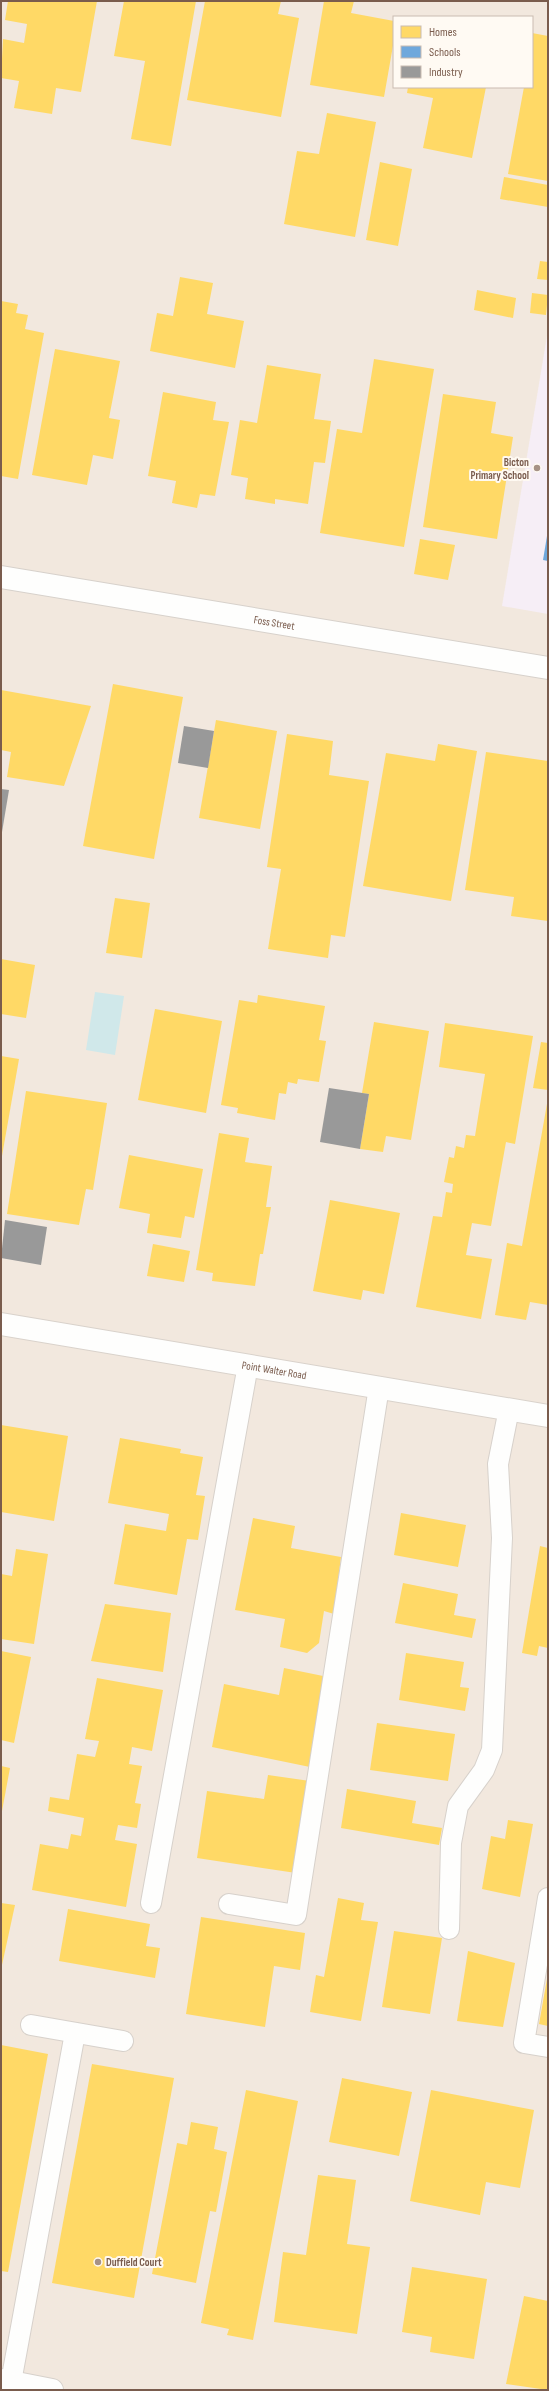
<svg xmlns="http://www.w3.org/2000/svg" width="549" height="2391" font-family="'Sofia Sans Condensed',sans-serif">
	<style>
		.residential { fill: #f2e8de; fill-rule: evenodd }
		.education { fill: #f6eef6 }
		.water { fill: #d0e8ea }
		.homes { fill: #ffd966 }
		.schools { fill: #6fa8dc }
		.industry { fill: #999 }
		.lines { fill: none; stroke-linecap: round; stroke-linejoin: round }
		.lane-casing { stroke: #d7d1cb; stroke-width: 22 }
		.street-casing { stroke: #d7d1cb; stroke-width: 24 }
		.secondary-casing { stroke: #d9d2cb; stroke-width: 24 }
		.lane { stroke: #fefefd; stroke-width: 20 }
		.street { stroke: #fefefd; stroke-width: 22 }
		.secondary { stroke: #fefefd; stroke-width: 22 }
		.poi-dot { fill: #a69286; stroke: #fffaf3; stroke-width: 1.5 }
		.labels { text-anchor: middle; stroke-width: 4; stroke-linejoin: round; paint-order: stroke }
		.poi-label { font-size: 11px; font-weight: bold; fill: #7a5c4d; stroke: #fffaf3; text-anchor: end }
		.street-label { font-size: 11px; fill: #7a5c4d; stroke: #fffaf3 }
	</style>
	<rect width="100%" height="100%" fill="#f9f5f0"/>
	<path class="residential" d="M1,1h547v2389h-547zM394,17h138v70h-138z"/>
	<path class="education" d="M548,330v284l-46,-8z"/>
	<path class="water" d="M95,992l29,4 -9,59 -29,-5z"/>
	<g class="homes">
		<path d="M8,1h89l-16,91 -25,-4 -4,26 -38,-6 5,-27 -18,-3 2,-39 21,4 3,-19 -22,-4z"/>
		<path d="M124,1h72l-25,145 -40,-7 14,-78 -31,-5z"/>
		<path d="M205,1h76l-3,13 21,4 -18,99 -94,-17z"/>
		<path d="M324,1h30l-3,12 43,8v19l-10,57 -74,-12z"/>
		<path d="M532,33l16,3v145l-40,-7 16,-87h8z"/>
		<path d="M408,87h78l-14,71 -49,-10 10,-50 -26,-5z"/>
		<path d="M327,113l49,9 -21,115 -71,-13 13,-73 22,3z"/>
		<path d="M380,162l32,7 -14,77 -32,-6z"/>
		<path d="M504,177l44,8v22l-48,-8z"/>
		<path d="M540,261l8,1v18l-11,-1z"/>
		<path d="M180,277l33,6 -6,31 37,7 -9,47 -85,-17 7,-38 16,3z"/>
		<path d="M477,290l39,8 -3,20 -39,-8z"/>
		<path d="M532,293l16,2 -2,20 -16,-2z"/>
		<path d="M1,301l17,3 -2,9 12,2 -3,14 19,4 -26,146 -17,-3z"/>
		<path d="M55,349l65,12 -11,57 11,2 -7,39 -20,-4 -6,30 -55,-10z"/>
		<path d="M374,359l60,10 -30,178 -84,-14 17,-104 25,4z"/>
		<path d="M267,365l54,9 -7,45 17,2 -6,42 -11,-1 -6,42 -33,-5v5l-30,-5 3,-21 -17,-3 9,-55 17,3z"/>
		<path d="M163,392l53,10 -3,18 16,2 -14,74 -15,-2 -3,14 -25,-5 4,-22 -28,-5z"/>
		<path d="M443,394l53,8 -5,31 22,4 -16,102 -74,-12z"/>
		<path d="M420,539l35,6 -7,35 -34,-6z"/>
		<path d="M113,684l70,13 -29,162 -71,-13z"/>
		<path d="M1,690l90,16 -27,80 -57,-9 4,-25 -10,-2z"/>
		<path d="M216,720l61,11 -17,98 -61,-11z"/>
		<path d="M287,734l46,7 -4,34 40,6 -24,156 -14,-2 -3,23 -60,-9 13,-80 -14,-2z"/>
		<path d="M438,744l39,7 -26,150 -88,-15 23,-133 49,8z"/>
		<path d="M486,752l62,9v160l-37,-5 3,-19 -49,-7z"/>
		<path d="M115,898l35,5 -8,55 -36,-5z"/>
		<path d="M1,959l34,6 -9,53 -25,-4z"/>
		<path d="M258,995l67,11 -6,34 7,1 -7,41 -21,-3 -1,5 -9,-2 -2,12 -7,-1 -4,27 -38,-7 1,-5 -17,-3 18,-105 18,3z"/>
		<path d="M155,1009l67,12 -16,92 -68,-13z"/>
		<path d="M374,1022l55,9 -18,109 -25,-4 -3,16 -23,-3 9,-55 -7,-1z"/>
		<path d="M445,1023l88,13 -18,108 -9,-2 -15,84 -19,-3 -6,32 26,4 -11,60 -65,-12 17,-91 9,1 4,-25 6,1 1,-9 -9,-2 5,-25 5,1 2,-12 8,2 2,-13 9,1 10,-62 -46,-7z"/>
		<path d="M541,1042l7,1v47l-15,-2z"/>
		<path d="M1,1056l18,3 -17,97h-1z"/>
		<path d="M26,1091l81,12 -14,87 -7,-1 -7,36 -72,-11z"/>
		<path d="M548,1098v207l-18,-3 -4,18 -31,-5 12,-72 15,3z"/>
		<path d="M219,1133l30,5 -4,24 27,4 -6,41h5l-8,47h-3l-5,32 -43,-5 1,-8 -17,-3z"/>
		<path d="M129,1155l74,14 -9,49 -9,-2 -4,22 -34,-5 3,-19 -31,-6z"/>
		<path d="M330,1200l70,13 -16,81 -21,-4 -2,10 -48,-9z"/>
		<path d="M153,1244l37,7 -6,31 -37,-6z"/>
		<path d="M1,1425l67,11 -14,85 -53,-9z"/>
		<path d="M120,1438l61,11 -1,4 23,4 -7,38 9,1 -7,44 -11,-1 -10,56 -63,-11 11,-60 41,7 3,-17 -61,-11z"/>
		<path d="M401,1513l65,12 -8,42 -64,-12z"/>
		<path d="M253,1518l42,8 -4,22 50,9 -7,57 -10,-3 -5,32 -12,10 -27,-6 5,-28 -50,-9z"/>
		<path d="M540,1546l8,2v100l-9,-2 -2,10 -15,-3z"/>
		<path d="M16,1549l32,5 -14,90 -33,-5v-65l11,2z"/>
		<path d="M403,1583l55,11 -4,21 22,4 -4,19 -77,-15z"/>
		<path d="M105,1604l66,9 -8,59 -72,-11z"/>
		<path d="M1,1651l30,6 -17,86 -13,-3z"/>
		<path d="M406,1653l58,9 -4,25 9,1 -4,23 -66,-11z"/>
		<path d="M284,1668l44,9 -18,90 -98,-20 12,-63 55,11z"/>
		<path d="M97,1678l66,12 -11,61 -20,-4 -3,17 13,2 -7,37 6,1 -4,24 -19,-3 -3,15 22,4 -11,63 -94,-17 8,-46 28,5 3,-15 10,2 3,-18 -36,-7 2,-14 19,3 8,-46 18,3 4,-16 -14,-2z"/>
		<path d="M377,1723l78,11 -7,47 -78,-11z"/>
		<path d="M1,1766l9,2 -8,43h-1z"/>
		<path d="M268,1775l42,6 -14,92 -99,-15 10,-67 57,8z"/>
		<path d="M347,1789l69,12 -4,22 30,5 -3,17 -98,-17z"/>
		<path d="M508,1820l25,4 -13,73 -38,-8 9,-53 14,3z"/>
		<path d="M338,1898l26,5 -3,17 17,2 -17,99 -51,-9 6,-37 8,2z"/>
		<path d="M1,1903l14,2 -13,60h-1z"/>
		<path d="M68,1909l82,15 -4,22 14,2 -5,30 -96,-17z"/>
		<path d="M201,1917l104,16 -5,37 -26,-4 -9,61 -79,-13z"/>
		<path d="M394,1931l48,7 -12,76 -48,-7z"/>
		<path d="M468,1951l47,12 -12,64 -46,-6z"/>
		<path d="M547,1979h1v47l-9,-2z"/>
		<path d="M1,2045l47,9 -40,218 -7,-1z"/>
		<path d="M92,2064l82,14 -40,220 -82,-15z"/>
		<path d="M342,2078l70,14 -13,64 -70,-14z"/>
		<path d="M246,2090l52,11 -45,239 -26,-5 2,-6 -28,-6z"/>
		<path d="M431,2090l103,20 -14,78 -34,-6 -6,33 -70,-14z"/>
		<path d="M191,2122l27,5 -4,22 13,3 -11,60 -6,-1 -14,72 -44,-9 25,-131 10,2z"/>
		<path d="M318,2175l38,5 -9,64 23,3 -13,87 -83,-12 9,-70 23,3z"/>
		<path d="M412,2267l75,12 -13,80 -44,-7 2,-15 -30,-5z"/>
		<path d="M524,2296l24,5v89l-42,-6z"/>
	</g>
	<path class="schools" d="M547,536h1v25l-5,-1z"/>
	<g class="industry">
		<path d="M184,726l30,5 -6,37 -30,-5z"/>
		<path d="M1,789l8,1 -7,42h-1z"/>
		<path d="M329,1088l40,6 -9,55 -40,-7z"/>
		<path d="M5,1220l42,7 -6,38 -40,-7z"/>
	</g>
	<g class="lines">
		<g class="lane-casing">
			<g id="lane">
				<path d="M548,1898l-24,145 24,4"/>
				<path d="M151,1903l97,-538"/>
				<path d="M229,1904l67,11 83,-528"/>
				<path d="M449,1929l2,-86 7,-37 26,-36 8,-20 10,-212 -4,-74 11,-55"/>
				<path d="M31,2025l92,16"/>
				<path d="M11,2382l64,-349"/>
			</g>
		</g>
		<g class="street-casing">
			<g id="street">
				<path id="s1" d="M1,577l547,91"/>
				<path d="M1,2380l51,10"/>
			</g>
		</g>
		<g class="secondary-casing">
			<g id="secondary">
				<path id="s2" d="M1,1324l547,92"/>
			</g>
		</g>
		<use href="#lane" class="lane"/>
		<use href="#street" class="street"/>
		<use href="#secondary" class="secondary"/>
	</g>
	<g class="poi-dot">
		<circle cx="537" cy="468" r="4"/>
		<circle cx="98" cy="2262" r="4"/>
	</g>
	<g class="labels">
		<g class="poi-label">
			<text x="529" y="466">Bicton<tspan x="529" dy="13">Primary School</tspan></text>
			<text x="106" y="2266" text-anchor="start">Duffield Court</text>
		</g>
		<g class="street-label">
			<text dy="4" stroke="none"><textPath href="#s1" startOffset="277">Foss Street</textPath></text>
			<text dy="4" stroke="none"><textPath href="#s2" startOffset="277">Point Walter Road</textPath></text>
		</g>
	</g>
	<rect width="549" height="2391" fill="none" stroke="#7a5c4d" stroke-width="4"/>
	<rect x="393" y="16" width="140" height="72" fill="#fffaf3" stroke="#cabbb1"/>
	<rect x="401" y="26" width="20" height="12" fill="#ffd966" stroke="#cabbb1"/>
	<text x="429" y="36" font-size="12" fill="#7a5c4d">Homes</text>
	<rect x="401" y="46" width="20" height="12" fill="#6fa8dc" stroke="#cabbb1"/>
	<text x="429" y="56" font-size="12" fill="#7a5c4d">Schools</text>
	<rect x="401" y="66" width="20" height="12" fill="#999999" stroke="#cabbb1"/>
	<text x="429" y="76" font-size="12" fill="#7a5c4d">Industry</text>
</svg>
